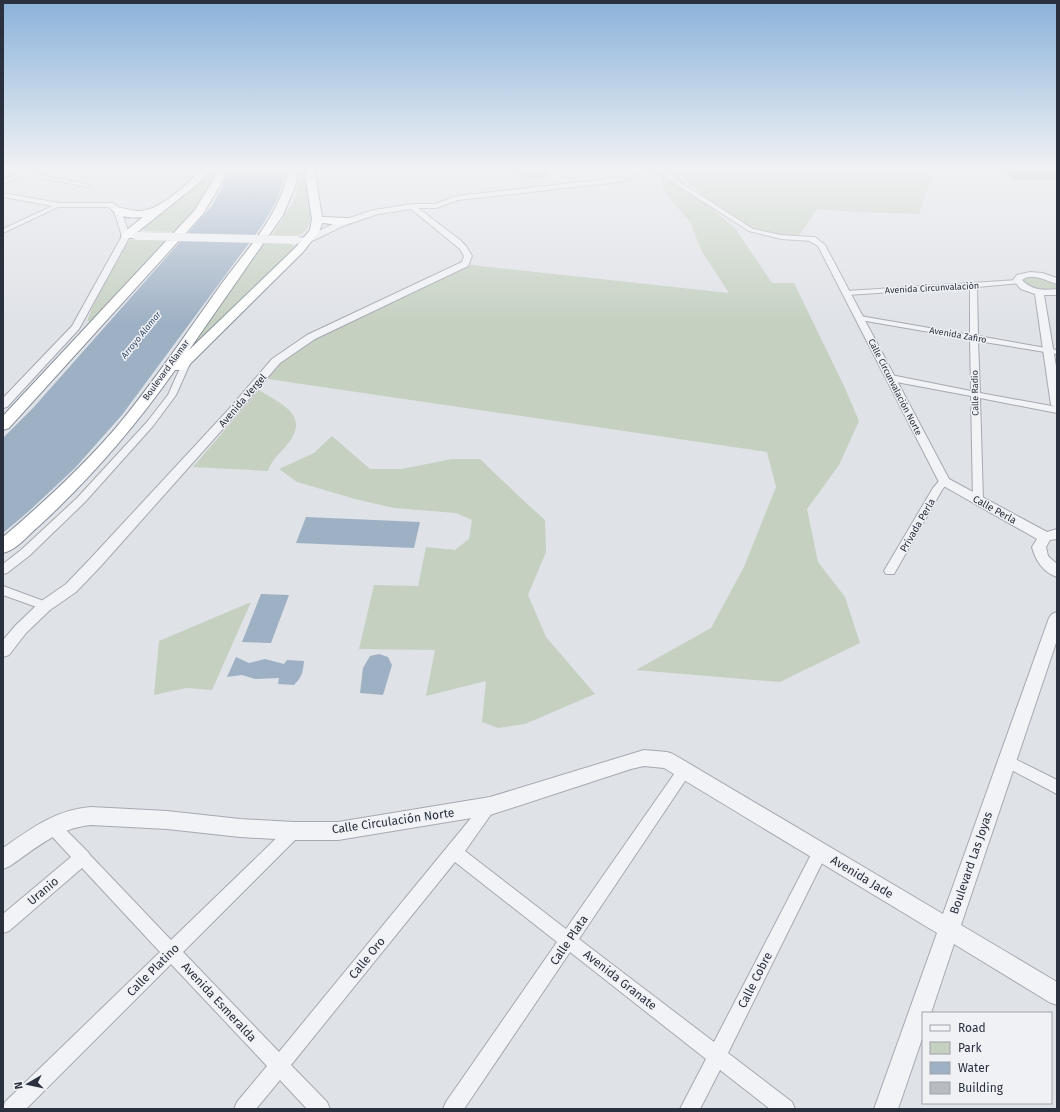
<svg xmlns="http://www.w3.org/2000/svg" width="1060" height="1112" font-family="'Fira Sans',sans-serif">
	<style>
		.green { fill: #c5d0c1 }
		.water { fill: #9eb0c4 }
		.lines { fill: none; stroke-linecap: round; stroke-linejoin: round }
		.minor-casing { stroke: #a5a9b1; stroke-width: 2 }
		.tertiary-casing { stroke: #a5a9b1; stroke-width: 2 }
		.trunk-casing { stroke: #88909c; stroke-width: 2 }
		.minor { fill: #f2f3f6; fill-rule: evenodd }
		.tertiary { fill: #f2f3f6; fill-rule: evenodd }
		.trunk { fill: #fff; fill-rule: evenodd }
		.tertiary-bridge-casing { stroke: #a5a9b1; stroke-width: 8; stroke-linecap: butt }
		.tertiary-bridge { stroke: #f2f3f6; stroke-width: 8 }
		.wall { fill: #9da2a8 }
		.building { fill: #b7bcc3; stroke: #808488 }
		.labels { text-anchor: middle; stroke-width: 3; stroke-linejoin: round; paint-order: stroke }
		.far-street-label { font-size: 9px; fill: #2a303d; stroke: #eff1f5 }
		.far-water-label { font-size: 9px; font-style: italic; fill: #384f6c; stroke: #eff1f5 }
		.street-label { font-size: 10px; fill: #2a303d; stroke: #eff1f5 }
		.near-street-label { font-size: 12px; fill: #2a303d; stroke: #eff1f5 }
	</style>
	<rect width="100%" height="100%" fill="#dfe2e7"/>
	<g class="green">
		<path d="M212,168h4c-3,23 -25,47 -40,64l-31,-1 -3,-5z"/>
		<path d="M647,168h25l20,24 43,36 37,55h22l50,103 15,35 -20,44 -32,44 11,53 27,35 15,46 -80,39 -144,-12 75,-42 33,-61 32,-80 -9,-35 -506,-74 47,-40 154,-74 267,29 -27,-41 -12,-30 -24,-28 -4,-9 1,-9 -23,-3 7,-2z"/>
		<path d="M674,168h254l3,10 -12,36 -63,-2 -39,-3 -16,24 -7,5 -42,-8 -33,-19z"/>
		<path d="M303,170c4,19 20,62 -9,66 -7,1 -15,0 -22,-1l22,-34z"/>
		<path d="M137,238l32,1 -78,83 -4,-1 13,-32 28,-48z"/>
		<path d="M265,243h25l5,4 -3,5 -109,103z"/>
		<path d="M1026,276h10l19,7 2,4c-11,8 -25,0 -36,-5l2,-4z"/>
		<path d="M259,390c23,15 53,25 27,56 -7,8 -15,15 -18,25l-75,-4z"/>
		<path d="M332,436l38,33h32l50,-10h28l46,44 19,17 1,32 -18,43 18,42 49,57 -70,30 -27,4 -16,-6 4,-41 -60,15 9,-46 -76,-1 15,-64 44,1 8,-39 29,3 14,-11 3,-19 -16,-7 -62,-5 -39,-9 -58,-17 -18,-13 35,-16z"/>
		<path d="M251,602l-39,88 -26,-2 -32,7 5,-54z"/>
	</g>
	<g class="water">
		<path d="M229,168h56c-2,22 -12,41 -24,59l-139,188 -47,53 -47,44 -25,21v-95l30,-30 178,-201 11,-19z"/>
		<path d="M515,168h36l-6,3 3,4 -2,1c-9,3 -20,4 -28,-2v-2l-8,-1 3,-2 5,1z"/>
		<path d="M306,517l114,5 -6,26 -118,-5z"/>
		<path d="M261,594l28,1 -18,48 -29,-1z"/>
		<path d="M379,654l9,3 4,8 -9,30 -23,-2 3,-25 7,-12z"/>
		<path d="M236,657l13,6 16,-4 19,5 3,-4 17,1c-1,11 -2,16 -10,24l-16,-1 1,-6 -24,1 -13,-4 -15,2z"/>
	</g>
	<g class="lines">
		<g class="minor-casing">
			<g id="minor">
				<path d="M3,168l20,4 10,-4h7l-11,5 62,12 -3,2 -64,-12 -21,9v-4l14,-6 -14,-2z"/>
				<path d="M634,168h6l-12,11 -10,3 -160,18 -22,8h-23l-3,-2 3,-2h22l22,-8 161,-18 6,-1z"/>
				<path d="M651,168h7l95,61 28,6 31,2 3,2 -3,2 -31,-2 -32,-8z"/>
				<path d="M57,204l5,1 -59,28v-4z"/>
				<path d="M1018,280l3,2 -1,1 -43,4 1,49 79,14v4l-79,-13 2,52 77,14v6l-77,-15 3,102 -5,3 -5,-3 -2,-104 -80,-15 -4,-3 4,-3 80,16 -1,-52 -110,-19 -4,-2 4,-2 110,19v-48l-123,8 -4,-2 4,-2z"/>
				<path d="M185,357h3l4,2 -16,36 -23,31 -68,76 -56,54 -22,17 -4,1v-10l18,-14 56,-52 70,-76 21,-27z"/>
				<path d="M944,478l5,3 -7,9 -48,84h-8l-2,-3 49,-83 8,-9z"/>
				<path d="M3,586l46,17 2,3 -2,3 -4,1 -42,-15z"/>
				<path d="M1007,755l50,25v14l-55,-29 -2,-4 2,-4z"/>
				<path d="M684,765l5,2 2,4 -2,4 -110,164 135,103 101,-195 5,-2 5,2 3,5 -3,5 -97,196 64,49 3,7h-25l-50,-39 -20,39h-20l26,-50 -136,-107 -106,157h-21l3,-7 111,-160 -102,-80 -164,203 36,37 3,7h-23l-27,-29 -24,29h-22l3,-7 30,-36 -96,-102 -145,145h-23l2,-7 155,-150 -78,-84 -73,63 -6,2v-19l68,-57 -24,-26 -2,-5 2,-5 5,-2 5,2 31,31 2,3 81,85 118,-114 5,-2 5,2 3,5 -3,5 -116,116 96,100 206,-251 5,-2 5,2 2,5 -32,45 101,78 113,-162z"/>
			</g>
		</g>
		<g class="tertiary-casing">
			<g id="tertiary">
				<path d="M3,193l56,10h54l8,7 8,24h6l4,2 -4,2h-6l-50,91 -72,78 -4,1v-10l69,-72 50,-90 -8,-25 -6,-4h-49l-56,-10z"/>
				<path d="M413,204l47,36 6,6 6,10 -4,10 -153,73 -35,24 -43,50 -137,154 -24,25 -26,18 -24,23 -17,22 -6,2v-17l13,-15 24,-23 26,-18 24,-25 139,-150 43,-50 35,-24 155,-73 2,-6 -4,-7 -49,-40 -33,5 -35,12 -31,15 -16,1 -4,-2 4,-2 11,-1 30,-15 37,-12z"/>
				<path d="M809,237h6l10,8 124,234 98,53 10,-3v10l-7,1 -4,7 2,9 9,8v13c-13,-4 -22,-17 -25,-30l5,-8 -97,-55 -122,-238 -9,-5z"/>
				<path d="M1030,272l12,1 15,5v6c-11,-3 -25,-12 -35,-4 9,10 22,11 35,9v6h-13l13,77v36l-6,-3 -16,-111 -14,-5 -8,-9 4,-5z"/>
				<path d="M1057,612v28l-96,285 96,57v23l-8,-3 -95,-58 -23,69h-8v23l-25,73h-24l63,-176 -273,-165 -20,-2 -13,3 -141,46 -152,25h-44l-54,-3 -73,-8 -76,-4c-33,3 -55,23 -81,41l-7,3v-21c29,-20 52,-38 88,-41l76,4 73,8 54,3h44l152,-25 154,-47 23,2 6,2 270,160 106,-296 3,-4z"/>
			</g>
		</g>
		<g class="trunk-casing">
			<g id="trunk">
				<path d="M202,168h10l-12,14 -70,56h-8l-1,-2 1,-2 21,-17c-9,1 -24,1 -31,-7l1,-2c9,-2 18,4 27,3 21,-1 49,-28 62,-43z"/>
				<path d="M215,168h10l-2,12 -20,34 -194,214 -6,2v-14l192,-206 18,-30z"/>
				<path d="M289,168h10l-3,16 -13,31 -94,135 106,-102 15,-18 2,-11 -8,-51h10l8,49 25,1 4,1 1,2 -1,2 -19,1 -10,-1 -2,7 -17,22 -119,118h-9c-40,57 -85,109 -136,156 -11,9 -22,24 -36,27v-16c39,-33 77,-68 111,-107 38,-45 71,-95 106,-144 28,-39 60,-69 69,-118z"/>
			</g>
		</g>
		<use href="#minor" class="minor"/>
		<use href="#tertiary" class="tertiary"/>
		<use href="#trunk" class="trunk"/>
		<g class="tertiary-bridge-casing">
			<path id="tertiary-bridge" d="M137,236l159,4"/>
		</g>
		<use href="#tertiary-bridge" class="tertiary-bridge"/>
	</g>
	<path class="wall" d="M1000,168h57v12l-43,-1z"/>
	<path class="building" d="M1013,168h44v4l-40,-1z"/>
	<linearGradient id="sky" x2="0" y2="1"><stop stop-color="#8ab2da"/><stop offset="0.52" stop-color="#f1f2f4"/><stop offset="1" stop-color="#f1f2f4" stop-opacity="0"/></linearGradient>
	<rect width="1060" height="324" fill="url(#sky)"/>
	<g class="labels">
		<g class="far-street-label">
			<text transform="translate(932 288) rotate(-3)" y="3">Avenida Circunvalación</text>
			<text transform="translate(958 335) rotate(10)" y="3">Avenida Zafiro</text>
			<text transform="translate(166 370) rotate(-54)" y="3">Boulevard Alamar</text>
			<text transform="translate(895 387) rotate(63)" y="3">Calle Circunvalación Norte</text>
			<text transform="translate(975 393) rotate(-91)" y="3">Calle Radio</text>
		</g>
		<g class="far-water-label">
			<text transform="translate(141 335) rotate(-51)" y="3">Arroyo Alamar</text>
		</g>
		<g class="street-label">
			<text transform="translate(242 400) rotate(-49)" y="4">Avenida Vergel</text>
			<text transform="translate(995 509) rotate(29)" y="4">Calle Perla</text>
			<text transform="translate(917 525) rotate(-60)" y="4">Privada Perla</text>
		</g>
		<g class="near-street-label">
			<text transform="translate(393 821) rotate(-8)" y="4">Calle Circulación Norte</text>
			<text transform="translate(971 863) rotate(-71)" y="4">Boulevard Las Joyas</text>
			<text transform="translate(862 877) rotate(31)" y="4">Avenida Jade</text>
			<text transform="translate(43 891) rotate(-40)" y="4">Uranio</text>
			<text transform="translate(569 940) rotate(-56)" y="4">Calle Plata</text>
			<text transform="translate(367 958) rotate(-51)" y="4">Calle Oro</text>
			<text transform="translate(153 970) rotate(-45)" y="4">Calle Platino</text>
			<text transform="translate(620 980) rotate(38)" y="4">Avenida Granate</text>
			<text transform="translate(755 980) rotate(-63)" y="4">Calle Cobre</text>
			<text transform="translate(219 1002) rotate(47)" y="4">Avenida Esmeralda</text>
		</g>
	</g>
	<rect width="1060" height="1112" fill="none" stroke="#2a303d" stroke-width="8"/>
	<rect x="922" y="1012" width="130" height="92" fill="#eff1f5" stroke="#a0a4ab"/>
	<rect x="930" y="1025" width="20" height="6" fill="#f2f3f6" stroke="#a0a4ab"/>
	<text x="958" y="1032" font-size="12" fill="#2a303d">Road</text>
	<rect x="930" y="1042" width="20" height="12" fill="#c5d0c1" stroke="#a0a4ab"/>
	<text x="958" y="1052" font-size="12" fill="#2a303d">Park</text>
	<rect x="930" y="1062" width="20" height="12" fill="#9eb0c4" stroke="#a0a4ab"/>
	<text x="958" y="1072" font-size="12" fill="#2a303d">Water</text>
	<rect x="930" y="1082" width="20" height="12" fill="#b7bcc3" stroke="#a0a4ab"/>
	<text x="958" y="1092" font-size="12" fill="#2a303d">Building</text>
	<g transform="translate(28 1084) rotate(261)" stroke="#eff1f5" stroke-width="3" paint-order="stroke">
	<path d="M0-3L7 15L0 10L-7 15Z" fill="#2a303d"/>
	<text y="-6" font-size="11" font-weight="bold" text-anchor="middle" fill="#2a303d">N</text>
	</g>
</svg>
